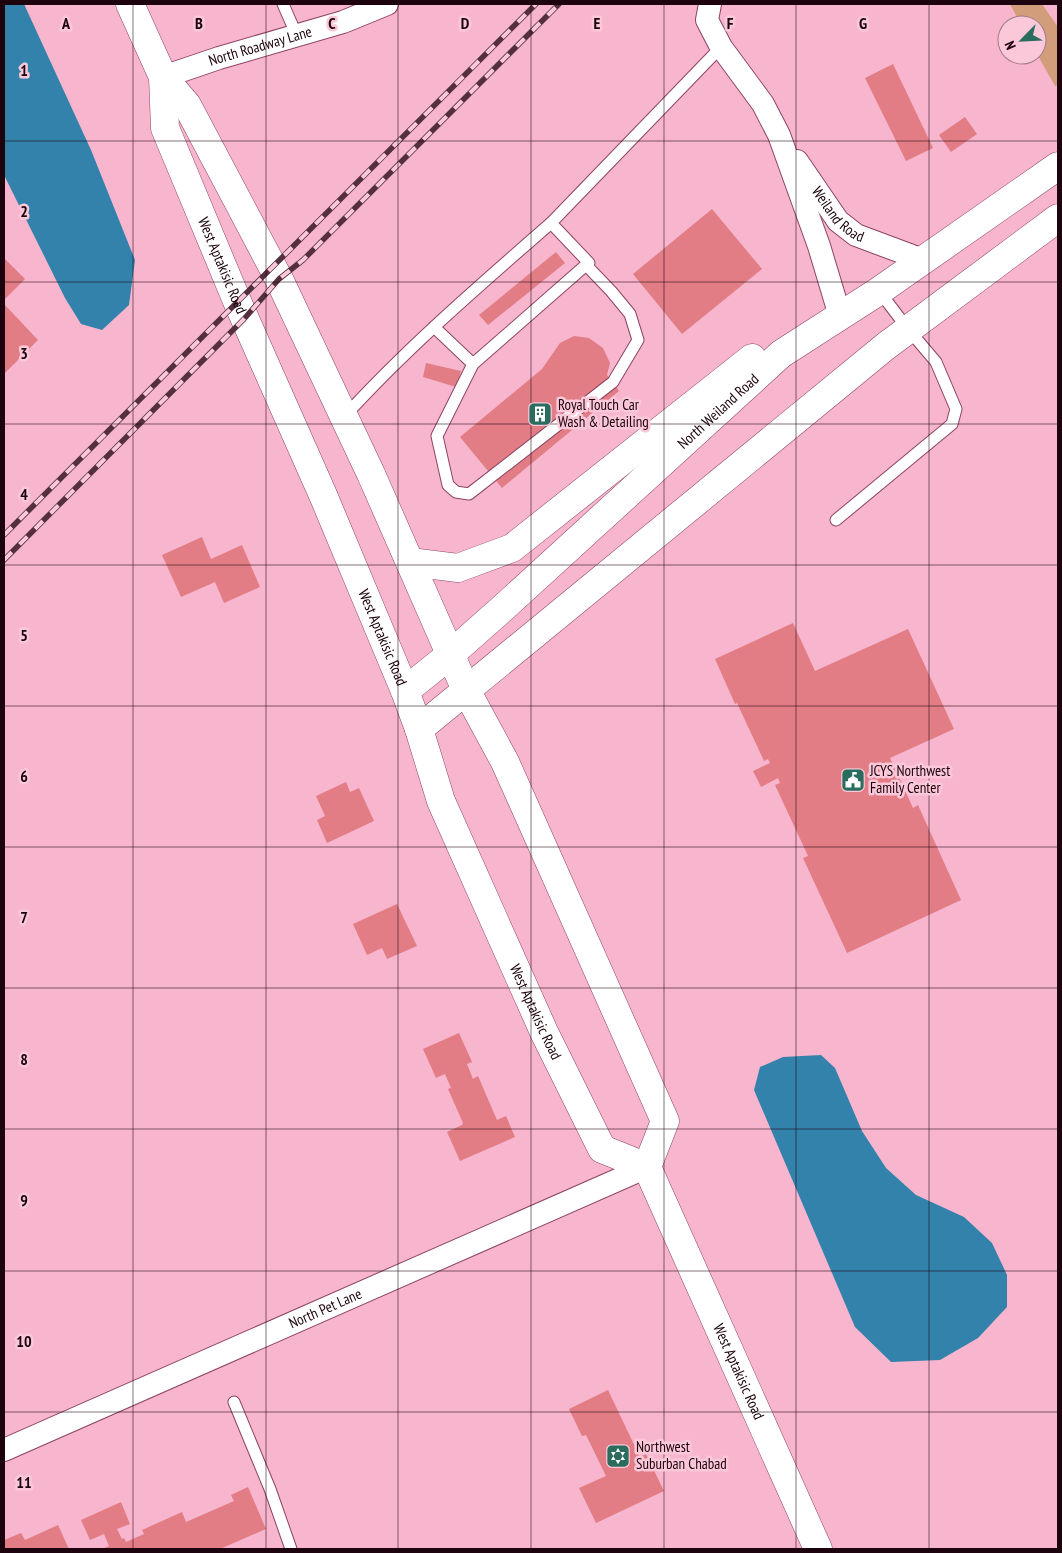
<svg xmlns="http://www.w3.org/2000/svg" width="1062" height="1553" font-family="'PT Sans Narrow',sans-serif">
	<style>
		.green { fill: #d19d7a }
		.water { fill: #3382ac }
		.building { fill: #e27d85 }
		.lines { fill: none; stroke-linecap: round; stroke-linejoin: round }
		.lane-casing { stroke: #8d4463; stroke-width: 13 }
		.street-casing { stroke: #8d4463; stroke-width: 24 }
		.secondary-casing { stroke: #8d4463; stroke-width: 29 }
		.lane { stroke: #fff; stroke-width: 11 }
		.street { stroke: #fff; stroke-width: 22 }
		.secondary { stroke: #fff; stroke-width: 28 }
		.rail-casing { stroke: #54303e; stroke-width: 5.5 }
		.rail { stroke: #fbc8da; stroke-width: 4; stroke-dasharray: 11; stroke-linecap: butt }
		.grid { fill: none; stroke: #1c030d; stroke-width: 1; stroke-opacity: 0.55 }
		.labels { text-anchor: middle; stroke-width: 5; stroke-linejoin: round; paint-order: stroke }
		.street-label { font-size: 15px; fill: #1c030d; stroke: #fbc8da }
		.poi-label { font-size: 15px; fill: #1c030d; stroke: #fbc8da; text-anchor: start }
		.grid-label { font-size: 16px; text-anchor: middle; font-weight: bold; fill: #1c030d; stroke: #fbc8da; stroke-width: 5; stroke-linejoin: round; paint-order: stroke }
	</style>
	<rect width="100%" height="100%" fill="#f8b5ce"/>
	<path class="green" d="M1010,4h32l16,23v58l-3,1 -18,-32v-29h-16z"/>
	<g class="water">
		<path d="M4,4h20l67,146 44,110 -6,45 -27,25 -21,-6 -16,-26 -61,-123z"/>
		<path d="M821,1055l14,13 27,63 24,37 30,27 48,22 28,26 15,32v32l-29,31 -38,22 -49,2 -36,-35 -101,-237 6,-23 23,-10z"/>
	</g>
	<g class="building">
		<path d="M893,64l40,84 -27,13 -41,-83z"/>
		<path d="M965,117l12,17 -26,18 -12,-17z"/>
		<path d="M712,209l50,60 -80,65 -49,-60z"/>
		<path d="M556,252l9,11 -77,62 -9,-10z"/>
		<path d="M4,258l21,21 -21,21z"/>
		<path d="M4,304l34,36 -34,34z"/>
		<path d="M574,336l15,2 14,10 7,15 -3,12 12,16 -117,97 -42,-51 82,-68 18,-26z"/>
		<path d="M426,363l35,8 -5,16 -33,-10z"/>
		<path d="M202,537l9,22 31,-14 18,42 -36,16 -9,-21 -34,15 -19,-42z"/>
		<path d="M793,623l22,48 93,-42 46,100 -64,29 23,50 5,-3 43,95 -114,53 -44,-95 5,-2 -33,-71 5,-2 -2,-5 -17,9 -8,-16 17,-8 -2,-4 -4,2 -27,-58 -2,1 -20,-45z"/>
		<path d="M346,782l4,10 9,-4 15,33 -47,22 -10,-23 8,-4 -9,-20z"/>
		<path d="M397,904l20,42 -30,13 -5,-11 -15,7 -14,-31z"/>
		<path d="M459,1033l13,29 -5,2 6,15 5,-3 19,44 9,-4 9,21 -55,24 -13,-29 15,-7 1,-2 -15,-34 3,-1 -6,-14 -9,4 -13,-29z"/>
		<path d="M608,1390l32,67 6,-3 18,37 -68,32 -17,-35 27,-12 -20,-41 -4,1 -13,-27z"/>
		<path d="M248,1487l18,42 -46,20h-118l7,-3 -5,-12 -14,6 -9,-20 40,-18 9,22 -13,5 5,10 2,-1 2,4 18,-8 -2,-4 40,-18 4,10 48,-21 -3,-6z"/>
		<path d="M58,1525l11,24h-65v-9l17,-7 4,7z"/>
	</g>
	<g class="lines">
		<g class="lane-casing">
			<g id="lane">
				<path d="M283,4l14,32"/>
				<path d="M586,265l25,26 19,23 8,26 -25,42 -144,112 -13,-2 -8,-7 -11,-49 36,-72 113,-99 3,-2 -38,-40 170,-176"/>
				<path d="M434,327l39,37"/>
				<path d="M344,417c64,-70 136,-132 207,-194"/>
				<path d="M836,520l116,-96 4,-15 -20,-47 -28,-33 -29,-38"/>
				<path d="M234,1402l36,87 21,60"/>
			</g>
		</g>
		<g class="street-casing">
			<g id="street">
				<path d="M710,4l-3,16 14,27 42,57 16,31 40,111 21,70"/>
				<path id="s1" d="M163,77l56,-19 124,-36 44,-18"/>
				<path id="s2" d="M797,161l41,60 18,14 67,25"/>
				<path id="s3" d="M4,1450l643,-283"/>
			</g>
		</g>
		<g class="secondary-casing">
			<g id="secondary">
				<path d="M130,4l33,73 24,28 92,174 92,195 95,216 39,72 160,359 -18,46"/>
				<path id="s4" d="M163,77l2,51 72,173 86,194 82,196 14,38 22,72 103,231 58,117 45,18 171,382"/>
				<path d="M410,562l48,6 54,-20 240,-190"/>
				<path id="s5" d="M405,691l46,-37 53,-47 277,-253 98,-63 179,-125"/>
				<path d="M419,729l467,-383 172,-128"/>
			</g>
		</g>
		<use href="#lane" class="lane"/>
		<use href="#street" class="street"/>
		<use href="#secondary" class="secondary"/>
		<g class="rail-casing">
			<g id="rail">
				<path d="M4,535l532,-531"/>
				<path d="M4,560l240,-241 35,-40 24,-19 256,-256"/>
			</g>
		</g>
		<use href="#rail" class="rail"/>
	</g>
	<path class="grid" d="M133,4v1545M266,4v1545M398,4v1545M531,4v1545M664,4v1545M796,4v1545M929,4v1545M4,141h1054M4,282h1054M4,424h1054M4,565h1054M4,706h1054M4,847h1054M4,988h1054M4,1129h1054M4,1271h1054M4,1412h1054"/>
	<defs>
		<g id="building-square" transform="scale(1.25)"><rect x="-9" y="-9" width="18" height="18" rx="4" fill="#2a6c5d" stroke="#fbc8da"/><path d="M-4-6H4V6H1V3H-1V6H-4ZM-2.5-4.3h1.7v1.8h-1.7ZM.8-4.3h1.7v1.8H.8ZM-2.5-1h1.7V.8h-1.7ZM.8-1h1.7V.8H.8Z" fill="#fff"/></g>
		<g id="civic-square" transform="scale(1.25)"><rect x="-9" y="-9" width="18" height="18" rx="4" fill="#2a6c5d" stroke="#fbc8da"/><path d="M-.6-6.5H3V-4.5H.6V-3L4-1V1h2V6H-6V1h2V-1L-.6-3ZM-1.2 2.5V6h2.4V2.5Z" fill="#fff"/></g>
		<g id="synagogue-square" transform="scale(1.25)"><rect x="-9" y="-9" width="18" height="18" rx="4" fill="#2a6c5d" stroke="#fbc8da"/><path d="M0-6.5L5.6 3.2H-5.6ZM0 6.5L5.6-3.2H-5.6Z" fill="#fff"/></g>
	</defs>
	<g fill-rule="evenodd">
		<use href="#building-square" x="540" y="414"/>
		<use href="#civic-square" x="853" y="780"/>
		<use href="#synagogue-square" x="618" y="1456"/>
	</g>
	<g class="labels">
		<g class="street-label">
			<text dy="5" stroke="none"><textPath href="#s1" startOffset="102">North Roadway Lane</textPath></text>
			<text dy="5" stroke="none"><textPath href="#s2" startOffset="68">Weiland Road</textPath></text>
			<text dy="5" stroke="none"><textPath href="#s4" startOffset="200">West Aptakisic Road</textPath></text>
			<text dy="5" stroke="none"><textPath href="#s5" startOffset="420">North Weiland Road</textPath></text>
			<text dy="5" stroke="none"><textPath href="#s4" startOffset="605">West Aptakisic Road</textPath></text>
			<text dy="5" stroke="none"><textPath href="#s4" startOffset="1010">West Aptakisic Road</textPath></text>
			<text dy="5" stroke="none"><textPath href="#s3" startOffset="351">North Pet Lane</textPath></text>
			<text dy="5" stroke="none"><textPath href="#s4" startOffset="1435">West Aptakisic Road</textPath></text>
		</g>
		<g class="poi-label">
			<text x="558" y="410">Royal Touch Car<tspan x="558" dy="17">Wash &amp; Detailing</tspan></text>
			<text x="870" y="776">JCYS Northwest<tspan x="870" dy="17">Family Center</tspan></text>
			<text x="636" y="1452">Northwest<tspan x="636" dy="17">Suburban Chabad</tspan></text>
		</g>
	</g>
	<g class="grid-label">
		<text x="66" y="29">A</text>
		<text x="199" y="29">B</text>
		<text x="332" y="29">C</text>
		<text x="465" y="29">D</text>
		<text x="597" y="29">E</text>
		<text x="730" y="29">F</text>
		<text x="863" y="29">G</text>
		<text x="24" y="76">1</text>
		<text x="24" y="217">2</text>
		<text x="24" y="359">3</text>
		<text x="24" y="500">4</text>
		<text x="24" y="641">5</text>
		<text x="24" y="782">6</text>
		<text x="24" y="923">7</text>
		<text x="24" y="1065">8</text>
		<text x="24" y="1206">9</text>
		<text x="24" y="1347">10</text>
		<text x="24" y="1488">11</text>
	</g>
	<rect width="1062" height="1553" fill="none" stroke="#1c030d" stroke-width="10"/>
	<g transform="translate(1022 40) rotate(246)"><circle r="24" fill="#fbc8da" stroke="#a27988"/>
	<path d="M0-4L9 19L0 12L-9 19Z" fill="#2a6c5d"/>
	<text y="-8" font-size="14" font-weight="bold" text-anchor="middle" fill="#1c030d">N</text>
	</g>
</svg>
